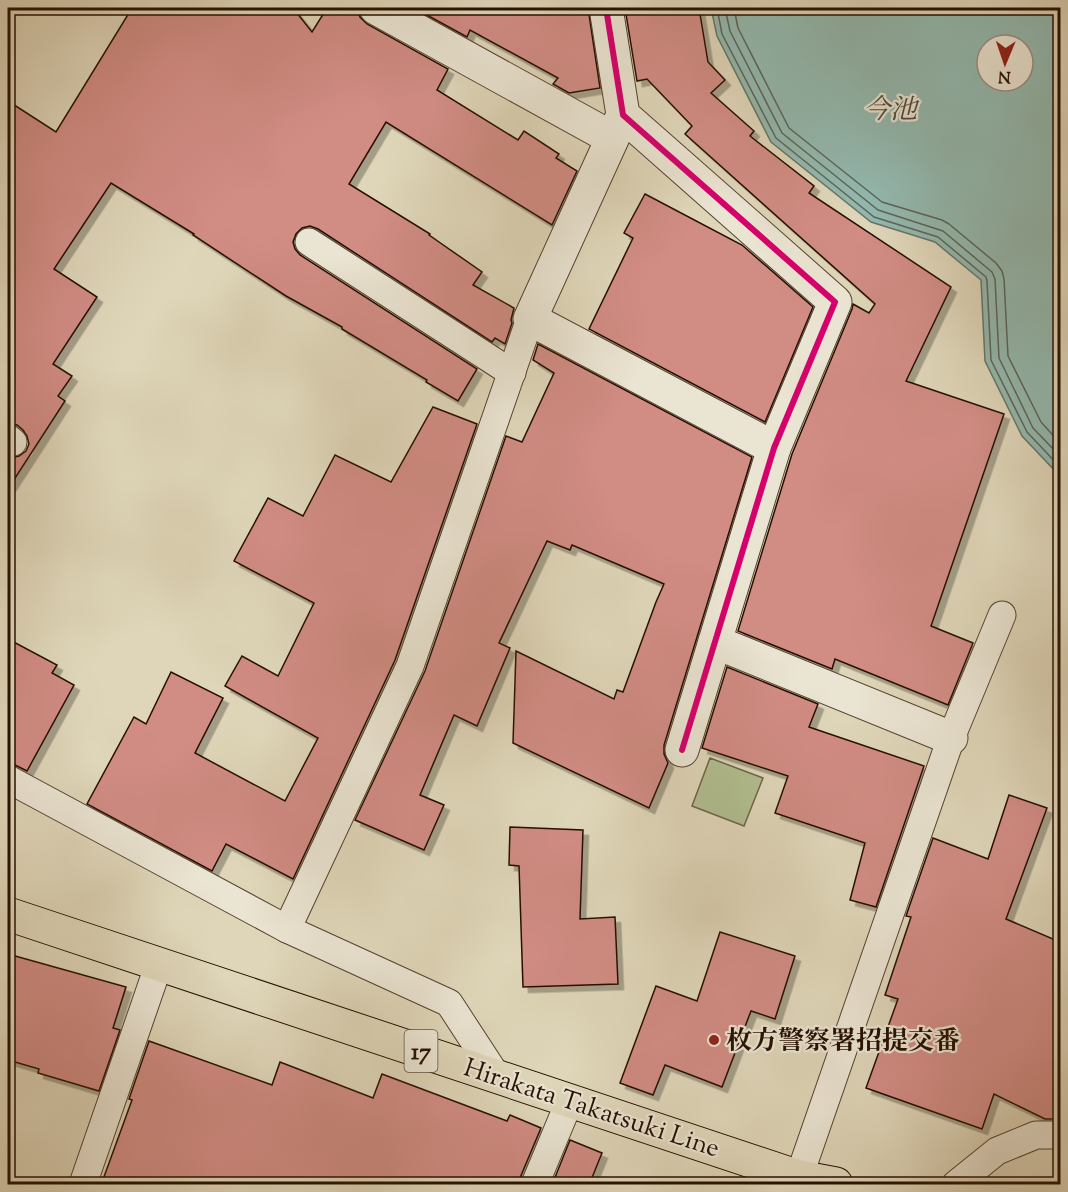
<svg xmlns="http://www.w3.org/2000/svg" width="1068" height="1192" font-family="'Sorts Mill Goudy','Noto Serif JP',serif">
	<style>
		.green { fill: #b1be90; stroke: #6c6648; stroke-width: 1.5 }
		.water { fill: #93b9af; stroke: #677569; stroke-width: 1.5; fill-rule: evenodd }
		.lines { fill: none; stroke-linecap: round; stroke-linejoin: round }
		.shore { stroke: #5c6458; stroke-width: 1.5 }
		.building { fill: #d18c84; stroke: #260f01; stroke-width: 1.5; filter: url(#shadow) }
		.lane-casing { stroke: #54412f; stroke-width: 29 }
		.street-casing { stroke: #54412f; stroke-width: 35 }
		.primary-casing { stroke: #260f01; stroke-width: 35 }
		.lane { stroke: #eae4d2; stroke-width: 27 }
		.street { stroke: #eae4d2; stroke-width: 33 }
		.primary { stroke: #dfd6b9; stroke-width: 33 }
		.cycleway-casing { stroke: #eae4d2; stroke-width: 10 }
		.cycleway { stroke: #d6006c; stroke-width: 6 }
		.poi-dot { fill: #8f2418; stroke: #eae4d2; stroke-width: 2 }
		.labels { text-anchor: middle; stroke-width: 4.5; stroke-linejoin: round; paint-order: stroke }
		.shield { fill: #eae4d2; stroke: #614f40; stroke-width: 1.5 }
		.shield-label { font-size: 24px; font-weight: bold; fill: #260f01 }
		.poi-label { font-size: 26px; font-weight: bold; fill: #260f01; stroke: #eae4d2; text-anchor: start }
		.street-label { font-size: 26px; fill: #260f01; stroke: #eae4d2 }
		.water-label { font-size: 27px; font-style: italic; fill: #4c4a3e; stroke: #eae4d2 }
	</style>
	<defs>
		<filter id="shadow"><feDropShadow dx="5.5" dy="5.5" stdDeviation="0" flood-color="#0004"/></filter>
	</defs>
	<rect width="100%" height="100%" fill="#dfd6b9"/>
	<filter id="stains"><feTurbulence type="fractalNoise" baseFrequency=".00333" numOctaves="4"/><feColorMatrix values="0 0 0 0 .2 0 0 0 0 .09 0 0 0 0 .02 0 0 0 .5 -.17"/></filter>
	<radialGradient id="worn" r=".72"><stop offset=".6" stop-color="#630" stop-opacity="0"/><stop offset="1" stop-color="#630" stop-opacity=".3"/></radialGradient>
	<path class="green" d="M710,758l53,20 -19,48 -52,-20z"/>
	<path class="water" d="M711,8h349v468l-38,-40 -37,-75 -4,-81 -46,-38 -64,-20 -100,-80 -54,-106zM987,45h36v36h-36z"/>
	<g class="lines">
		<g class="shore">
			<path d="M717,8l5,26 54,104 98,79 64,20 48,40 1,4 4,79 36,72 33,35"/>
			<path d="M725,8l5,23 52,102 96,77 65,21 49,41 3,7 4,79 34,70 27,28"/>
			<path d="M734,8l4,20 51,100 93,74 60,18 7,4 47,39 6,8 2,8 4,77 33,66 19,21"/>
		</g>
	</g>
	<g class="building">
		<path d="M132,8h161l19,24 15,-24h30l3,9 7,7 81,45 -11,21 81,50 6,-9 35,23 -3,4 21,13 -25,54 -166,-103 -37,62 81,50 -1,1 53,37 -9,13 41,23 -3,12 1,3 -7,21 -10,-6 -3,4 -174,-113 -8,-3 -8,2 -6,6 -3,8 2,7 5,6 177,114 -19,32 -32,-19 1,-2 -85,-51v-2l-56,-31 -93,-61 1,-1 -83,-51 -57,86 43,28 -44,67 19,12 -14,20 7,5 -57,88v-33l3,2 8,-2 7,-5 3,-7 -2,-8 -4,-6 -6,-5 -9,-2v-322l48,31z"/>
		<path d="M414,8h174l12,80 -31,5 -16,-9 5,-6 -88,-48 -3,7z"/>
		<path d="M625,8h74l9,54 17,18 -14,13 43,38 -4,5 64,50 -5,7 142,94 -45,94 98,33 -73,212 42,17 -25,62 -113,-46 -3,10 -94,-38 54,-177 60,-145 1,-5 16,9 6,-9 -190,-170 7,-8 -45,-47 -10,2z"/>
		<path d="M645,194l97,51 71,62 -48,115 -176,-93 44,-91 -9,-5z"/>
		<path d="M538,344l214,113 -88,288v9l4,9 -19,45 -136,-65 3,-92 98,48 3,-9 6,2 33,-90 8,-18 -92,-39 -2,5 -23,-9 -48,102 11,5 -33,78 -23,-11 -34,80 24,10 -20,45 -69,-30 70,-149 81,-235 16,6 32,-69 -21,-13z"/>
		<path d="M433,407l44,17 -82,236 -102,219 -67,-35 -14,27 -125,-67 47,-87 12,7 25,-52 52,26 -28,55 90,48 33,-63 -93,-52 17,-30 36,20 36,-73 -80,-42 34,-63 35,18 32,-61 56,27z"/>
		<path d="M8,639l49,26 -5,8 22,12 -47,86 -12,-6 -7,-2z"/>
		<path d="M727,667l91,37 -9,23 115,39 -48,141 -26,-7 15,-57 -90,-30 13,-37 -86,-28z"/>
		<path d="M1009,795l38,13 -41,111 54,23v177h-15l-51,-25 -12,35 -116,-41 32,-89 -13,-4 26,-78 -5,-1 27,-78 55,21z"/>
		<path d="M510,827l73,3 -3,89 35,-2 3,67 -95,3 -4,-121 -10,-1z"/>
		<path d="M720,932l75,24 -20,63 -24,-8 -29,76 -57,-22 -12,30 -33,-12 36,-97 41,15z"/>
		<path d="M8,954l118,33 -13,41 7,2 -21,61 -61,-18 1,-4 -31,-9z"/>
		<path d="M149,1041l123,44 8,-23 93,36 9,-24 125,47 3,-6 31,13 -21,50v7h-419l31,-85 -3,-1z"/>
		<path d="M570,1140l32,13 -13,32h-37z"/>
	</g>
	<g class="lines">
		<g class="lane-casing">
			<g id="lane">
				<path d="M309,242l203,131"/>
				<path d="M8,438l5,4"/>
				<path d="M8,779l279,150 162,74 47,72"/>
				<path d="M287,929l123,-263 120,-347"/>
				<path d="M799,1177l152,-439 51,-123"/>
				<path d="M83,1184l76,-220"/>
				<path d="M535,1184l35,-84"/>
				<path d="M956,1184l41,-33 39,-16h24"/>
			</g>
		</g>
		<g class="street-casing">
			<g id="street">
				<path d="M376,8l236,130"/>
				<path d="M606,8l17,107 212,187 -61,146 -92,302"/>
				<path d="M623,115l-93,204 244,129"/>
				<path d="M715,642l236,96"/>
			</g>
		</g>
		<g class="primary-casing">
			<path id="primary" d="M8,914l791,263 37,7"/>
		</g>
		<use href="#lane" class="lane"/>
		<use href="#street" class="street"/>
		<use href="#primary" class="primary"/>
		<g class="cycleway-casing">
			<path id="cycleway" d="M606,8l17,107 212,187 -61,146 -92,302"/>
		</g>
		<use href="#cycleway" class="cycleway"/>
	</g>
	<circle class="poi-dot" cx="714" cy="1040" r="6"/>
	<g class="labels">
		<rect class="shield" x="404.5" y="1030" width="33" height="42" rx="4.5"/>
		<g class="shield-label">
			<text x="421" y="1059">17</text>
		</g>
		<g class="poi-label">
			<text x="726" y="1049">枚方警察署招提交番</text>
		</g>
		<g class="street-label">
			<text transform="translate(592 1107) rotate(18)" y="9">Hirakata Takatsuki Line</text>
		</g>
		<g class="water-label">
			<text x="890" y="118">今池</text>
		</g>
	</g>
	<rect width="1068" height="1192" fill="none" stroke="#dfd6b9" stroke-width="30"/>
	<rect x="9" y="9" width="1050" height="1174" fill="none" stroke="#260f01" stroke-width="3"/>
	<rect x="15" y="15" width="1038" height="1162" fill="none" stroke="#260f01" stroke-width="1.5"/>
	<g transform="translate(1005 63) rotate(182)"><circle r="28" fill="#eae4d2" stroke="#9c8f7e" stroke-width="1.5"/>
	<path d="M0-4.5L10 22L0 15L-10 22Z" fill="#8f2418"/>
	<text y="-9" font-size="16" font-weight="bold" text-anchor="middle" fill="#260f01">N</text>
	</g>
	<rect width="100%" height="100%" filter="url(#stains)"/>
	<rect width="100%" height="100%" fill="url(#worn)"/>
</svg>
